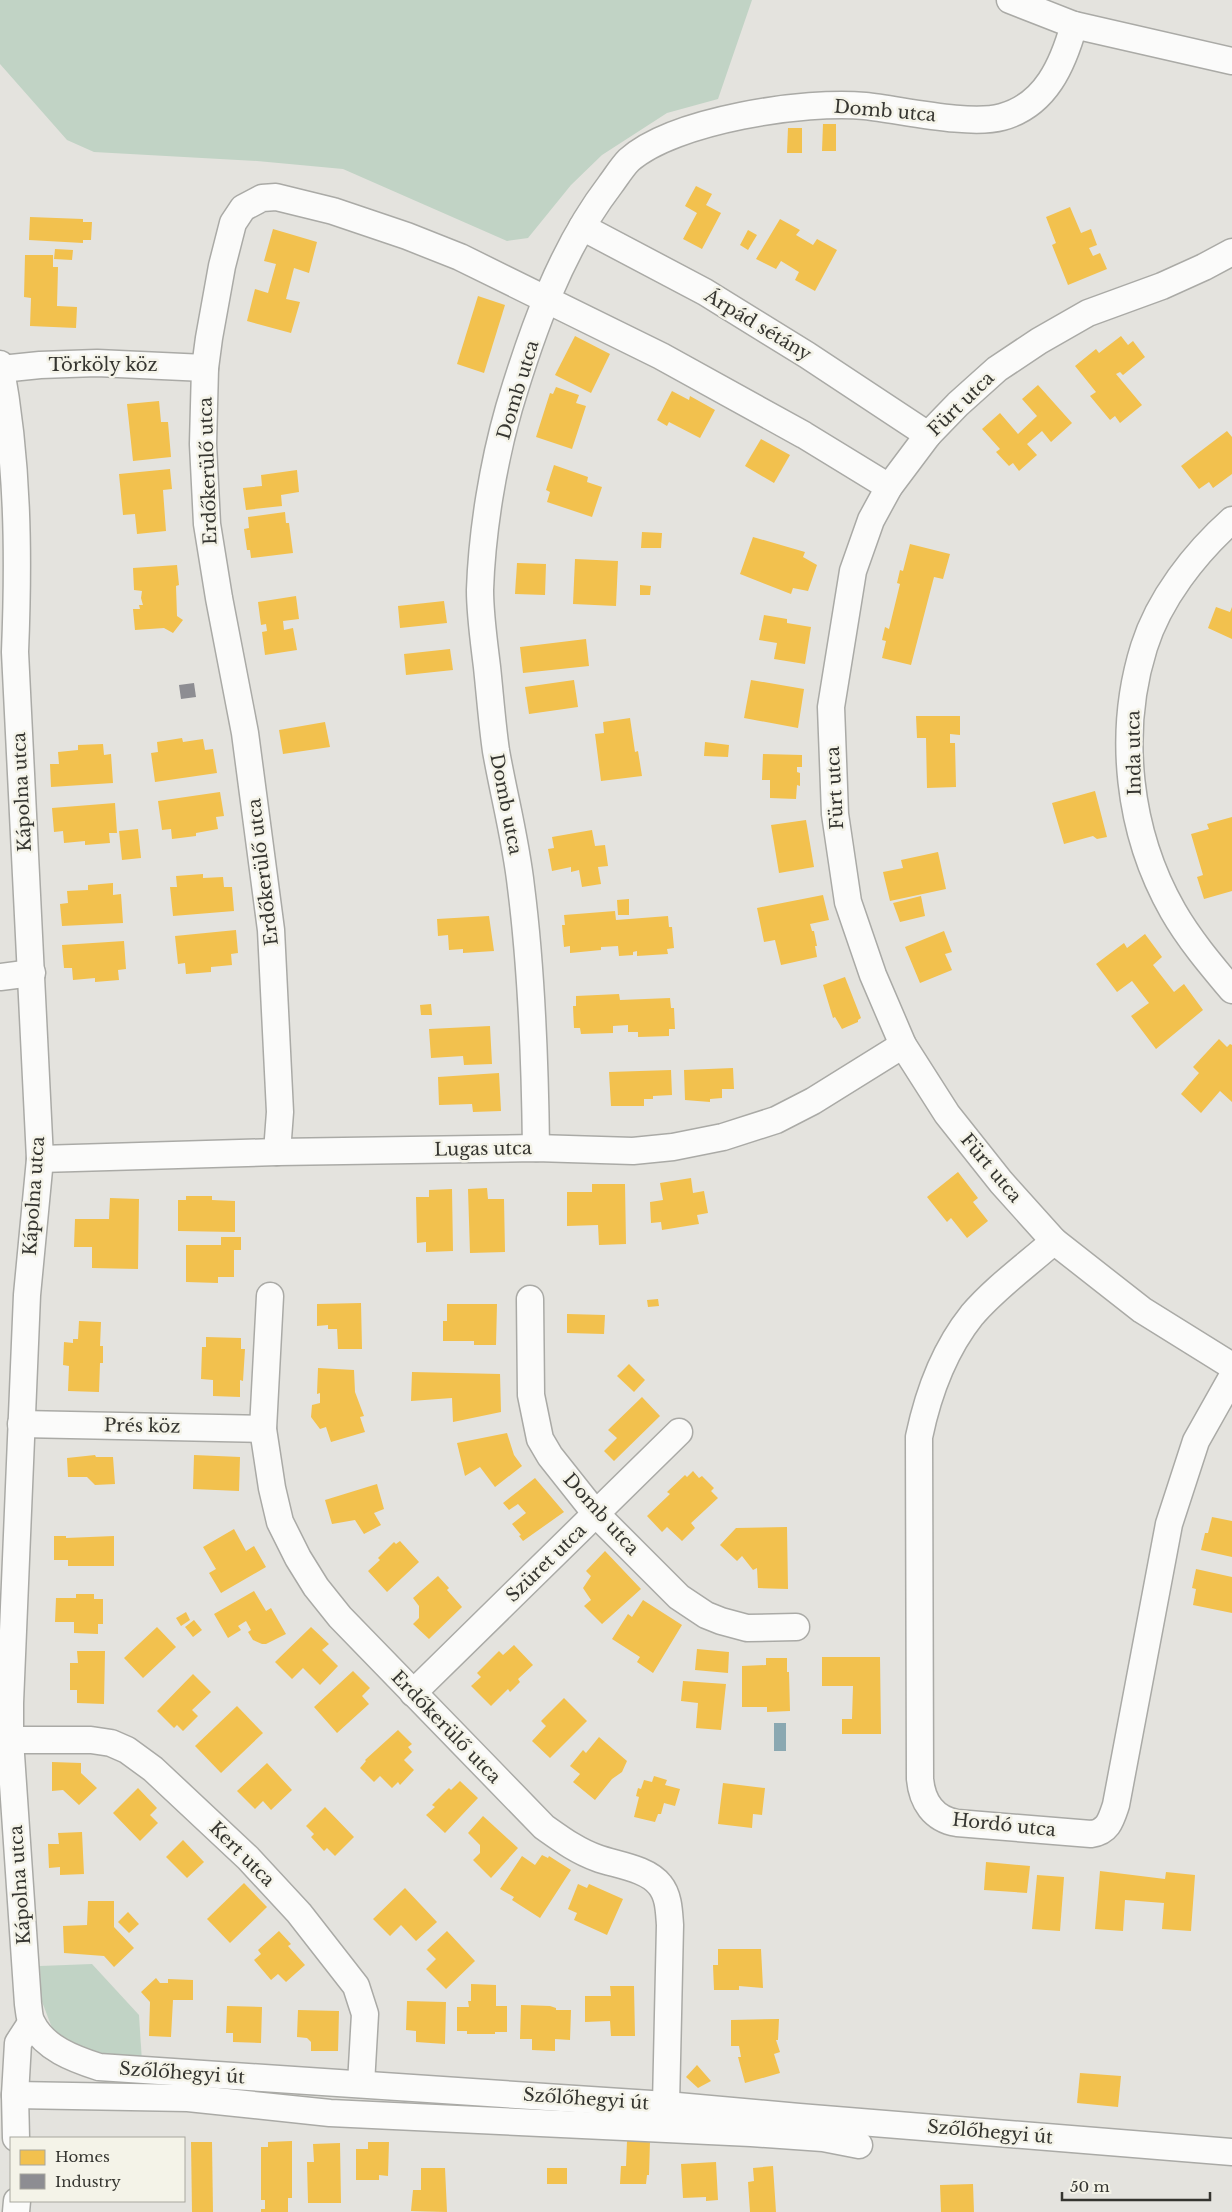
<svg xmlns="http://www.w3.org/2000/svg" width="1232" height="2212" font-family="'Libre Baskerville',serif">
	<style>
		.green { fill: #c1d3c5 }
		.water { fill: #8aa8b1 }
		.homes { fill: #f2c14e }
		.industry { fill: #8d8d92 }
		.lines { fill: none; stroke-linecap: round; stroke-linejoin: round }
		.minor-casing { stroke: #aaaaa6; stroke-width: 29 }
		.minor { stroke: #fbfbfa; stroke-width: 26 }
		.labels { text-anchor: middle; stroke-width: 5; stroke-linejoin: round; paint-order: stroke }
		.street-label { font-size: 18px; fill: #353530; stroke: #f4f3e8 }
	</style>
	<rect width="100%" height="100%" fill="#e4e3de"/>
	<g class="green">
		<path d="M0,0h752l-34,99 -51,14 -65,42 -31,30 -43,53 -21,3 -164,-72 -86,-8 -163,-9 -27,-12 -67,-76z"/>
		<path d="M92,1964l47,51 3,47 -32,-2 -50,-22 -8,-10 -11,-29 -1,-33z"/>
	</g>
	<rect class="water" x="774" y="1723" width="12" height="28"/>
	<g class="homes">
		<path d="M823,124h13v27h-14z"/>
		<path d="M788,128h14v25h-15z"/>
		<path d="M696,186l16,8 -6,11 15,8 -19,36 -19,-10 14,-26 -12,-7z"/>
		<path d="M1070,207l11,26 10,-4 6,16 -8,3 4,8 7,-3 7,16 -39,16 -16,-40 4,-2 -10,-26z"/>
		<path d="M30,217l53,2v3h9l-1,18h-8v3l-54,-3z"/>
		<path d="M780,219l20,11 -4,5 17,10 4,-6 20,11 -22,41 -20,-11 4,-8 -18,-11 -5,8 -20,-10z"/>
		<path d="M273,229l44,13 -8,31 -15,-5 -8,31 14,3 -9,31 -44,-12 8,-32 13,4 8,-29 -12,-3z"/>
		<path d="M748,230l9,5 -9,15 -8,-5z"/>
		<path d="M55,249l18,1 -1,10 -18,-1z"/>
		<path d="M25,255h28v12h5l-1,39 20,1 -1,21 -46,-2 1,-28 -7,-1z"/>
		<path d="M478,296l27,9 -21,68 -27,-9z"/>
		<path d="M575,336l35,18 -19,39 -36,-18z"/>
		<path d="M1121,336l7,9 5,-4 12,16 -22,18 -3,-3 -4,2 26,31 -22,18 -5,-7 -5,4 -20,-24 6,-4 -21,-26 21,-17 3,4z"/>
		<path d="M1038,385l34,38 -21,19 -9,-11 -15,13 10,11 -18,16 -6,-8 -4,3 -13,-14 4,-3 -18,-20 18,-16 18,21 19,-18 -15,-17z"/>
		<path d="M556,387l23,8 -3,8 10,3 -14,43 -36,-12 14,-44 3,1z"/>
		<path d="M672,391l17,9 1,-4 25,14 -15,28 -31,-16 -2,4 -10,-6z"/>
		<path d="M159,401l2,21h7l3,35 -38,4 -6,-57z"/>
		<path d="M1227,431l5,6v37l-19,14 -4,-6 -10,7 -18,-23z"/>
		<path d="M761,439l29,16 -16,28 -29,-17z"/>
		<path d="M554,465l34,12 -1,5 15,5 -10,30 -45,-15 3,-10 -4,-2z"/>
		<path d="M170,469l2,20 -9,1 3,41 -29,3 -2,-20 -12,1 -4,-41z"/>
		<path d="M297,470l2,22 -18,3 1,11 -36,4 -3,-22 19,-2 -1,-11z"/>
		<path d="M285,512l1,11h3l4,30 -42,5 -1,-8h-3l-3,-21 5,-1 -1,-11z"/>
		<path d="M642,532l20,1 -1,15h-20z"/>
		<path d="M753,537l52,15 -2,5 14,8 -9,26 -15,-3 -2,6 -51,-20z"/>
		<path d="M910,544l40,10 -7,25 -9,-2 -23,88 -29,-7 4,-17 -4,-1 3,-13 4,2 11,-45 -3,-1 3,-13 3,1z"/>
		<path d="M575,559l43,2 -2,45 -43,-2z"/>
		<path d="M517,563l29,1 -1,31 -30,-1z"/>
		<path d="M177,565l2,20 -3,1 1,30 6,4 -10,13 -9,-5 -29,2 -2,-21h7l-1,-4h4l-2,-7 1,-7 -8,-1 -1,-22z"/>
		<path d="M640,585l11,1 -1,9h-10z"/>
		<path d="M296,596l3,23 -16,2 1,9 9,-2 4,22 -32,5 -3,-23 5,-1 -1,-7 -5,1 -3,-23z"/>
		<path d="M444,601l3,22 -47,5 -2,-22z"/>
		<path d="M1216,607l14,5 2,-5v32l-24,-11z"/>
		<path d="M764,615l23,4v4l24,4 -6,37 -31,-5 3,-16 -18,-3z"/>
		<path d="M586,639l3,27 -66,7 -3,-26z"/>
		<path d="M450,649l3,21 -47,5 -2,-21z"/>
		<path d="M574,680l4,27 -49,7 -4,-27z"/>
		<path d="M751,680l53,9 -6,39 -54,-10z"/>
		<path d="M916,716h44v19l-10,-1v9h5l1,44 -29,1 -1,-50h-9z"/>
		<path d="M630,718l5,34 3,-1 4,25 -41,5 -6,-47 9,-1 -1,-11z"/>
		<path d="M325,722l5,25 -47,7 -4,-24z"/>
		<path d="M182,738l1,4 20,-3 2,11 8,-1 4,24 -62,9 -4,-29 7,-1 -1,-10z"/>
		<path d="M705,742l24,3 -1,12 -24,-1z"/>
		<path d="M103,744l1,11 7,-1 2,29 -62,4 -1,-23h9l-1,-12 20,-2v-5z"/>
		<path d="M763,754l39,1v12h-5v5l3,1v13l-3,-1 -1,14 -26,-1v-18h-8z"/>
		<path d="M1095,791l12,46 -10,2 -4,-3 -29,8 -12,-41z"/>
		<path d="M220,792l4,24 -8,1 2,12 -22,4v3l-24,3 -1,-10 -9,1 -4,-29z"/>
		<path d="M115,803l2,30h-8l1,10 -25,2v-4l-21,2 -1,-12 -9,1 -2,-24z"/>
		<path d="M1232,817v74l-28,8 -7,-22 6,-2 -12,-41 18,-5 -2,-5z"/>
		<path d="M806,820l8,47 -35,6 -8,-48z"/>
		<path d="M138,829l3,29 -19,2 -3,-29z"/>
		<path d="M592,830l3,16 10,-1 3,21 -10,1 3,17 -19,3 -3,-17 -8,2v-5l-19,4 -4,-22 6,-1 -2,-11z"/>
		<path d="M938,852l8,37 -56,12 -7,-29 20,-4 -2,-8z"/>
		<path d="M203,874v4l20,-1 1,10h8l2,24 -61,5 -3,-29h7l-1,-11z"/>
		<path d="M113,883v12l8,-1 2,29 -61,3 -2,-22 8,-1 -1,-12 21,-1v-5z"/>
		<path d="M823,895l6,25 -19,4 2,7h2l3,15h-2l2,11 -36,8 -6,-25 -11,2 -7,-34z"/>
		<path d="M921,896l4,20 -25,6 -7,-19z"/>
		<path d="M629,899v16h-11l-1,-15z"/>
		<path d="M615,911l1,9 52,-4 1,11h3l2,21 -7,1 1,5 -31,2v-5l-4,1v3l-14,1 -1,-10 -17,1v3l-31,3v-7l-6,1 -2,-22h3l-1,-10z"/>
		<path d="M489,916l5,35 -31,2v-4l-14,1 -1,-15 -10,1 -1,-17z"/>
		<path d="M236,930l2,23 -7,1 1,11 -21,2v5l-25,2 -1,-11 -7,1 -3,-28z"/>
		<path d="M944,931l8,21 -7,2 7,16 -32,13 -15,-36z"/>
		<path d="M1145,934l17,23 -9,8 21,27 10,-8 19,26 -47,39 -25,-33 18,-13 -17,-22 -15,11 -21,-28 28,-21 3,5z"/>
		<path d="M124,941l2,28 -8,1 1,10 -24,2v-4l-22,2 -1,-12h-8l-2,-23z"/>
		<path d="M845,977l16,41 -3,2v2l-16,7 -7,-12 -2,1 -10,-33z"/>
		<path d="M619,994l1,6 50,-2 1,10h3l1,21h-6v7l-31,1v-5h-10v-7l-15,1v7l-32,1 -1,-6h-6l-1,-22h3v-10z"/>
		<path d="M431,1004l1,11h-11l-1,-10z"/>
		<path d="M490,1026l2,38 -28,1 -1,-9 -32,2 -2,-29z"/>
		<path d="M1219,1039l8,8 3,-3 2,1v57l-12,-11 -19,22 -20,-19 18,-21 -6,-6z"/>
		<path d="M733,1068l1,21h-12v9l-12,1v3l-25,-2 -1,-30z"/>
		<path d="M671,1070l1,25 -19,1v3h-9v7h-33l-2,-34z"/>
		<path d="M499,1073l2,38 -28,1 -1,-8 -33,1 -1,-28z"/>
		<path d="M958,1172l20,26 -5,4 15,19 -21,17 -16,-20 -4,4 -20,-25z"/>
		<path d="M691,1178l2,15 11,-2 4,22 -11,2 2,9 -37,6 -1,-8 -10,1 -1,-21 13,-2 -3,-17z"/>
		<path d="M592,1184h33l1,60 -27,1 -1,-20 -31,1v-34h25z"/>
		<path d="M487,1188l1,11h16l1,53 -35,1 -2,-64z"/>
		<path d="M452,1189l1,62 -27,1v-10l-9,1 -1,-46h13v-7z"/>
		<path d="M186,1196h26v4l23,1v31l-57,-1v-31h8z"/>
		<path d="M110,1198l29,1 -1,70 -46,-1v-21h-18l1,-28h34z"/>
		<path d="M221,1237h20v13h-7v27h-16v6l-32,-1v-37h35z"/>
		<path d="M658,1299l1,7 -11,1 -1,-7z"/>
		<path d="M361,1303l1,46h-24l-1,-20h-9v-4l-11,1v-22z"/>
		<path d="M447,1304h50l-1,41h-22v-4h-31v-20h4z"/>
		<path d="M567,1314l38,1 -1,19 -37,-1z"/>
		<path d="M79,1321l22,1 -1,24h3v17h-3l-1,29 -31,-1 1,-25 -6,-1 1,-23 9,1v-4h5z"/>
		<path d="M206,1337l35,1v11h4l-2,32 -3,-1v17l-27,-1v-16l-12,-1 1,-32h4z"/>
		<path d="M629,1364l16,16 -11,12 -17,-16z"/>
		<path d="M318,1368l36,2 1,22 9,24 -4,1 5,15 -34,10 -5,-15 -6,2 -9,-12 1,-12 8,-2v-10l-3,1z"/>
		<path d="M412,1372l88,2 1,38 -48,10 -1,-24 -41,3z"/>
		<path d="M642,1397l18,19 -46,45 -10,-10 13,-13 -9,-8z"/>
		<path d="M507,1433l7,22 8,11 -27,21 -15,-20 -15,9 -8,-33z"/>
		<path d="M95,1455l1,2h17l2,27 -20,1 -8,-8h-19l-1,-19z"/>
		<path d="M194,1455l46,2 -1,34 -46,-2z"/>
		<path d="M693,1471l6,7 3,-2 12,12 -3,3 7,7 -27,25 4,5 -13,13 -15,-14 -5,5 -15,-16 23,-22 -3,-2 18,-17 2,2z"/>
		<path d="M535,1478l29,34 -41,29 -4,-5 2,-1 -9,-11 14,-11 -8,-9 -9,6 -6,-7z"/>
		<path d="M377,1484l7,25 -10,4 7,12 -17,9 -9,-14 -23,4 -7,-24z"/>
		<path d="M1212,1517l20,4v36l-31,-7 4,-17h3z"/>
		<path d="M787,1527l1,62 -30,-1 -1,-20 -4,2 -11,-14 -5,5 -17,-16 16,-17z"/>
		<path d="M234,1529l12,22 8,-5 12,21 -45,26 -12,-20 7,-4 -13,-22z"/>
		<path d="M54,1536h12v2l48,-2v30h-46v-6h-14z"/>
		<path d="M400,1541l19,21 -32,30 -19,-21 12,-11 -2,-2 16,-16 2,2z"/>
		<path d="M605,1551l36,38 -39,35 -18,-18 7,-6 -8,-12 8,-12 -5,-5z"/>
		<path d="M1196,1569l36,8v36l-39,-8 3,-16 -4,-1z"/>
		<path d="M438,1576l11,12 -2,2 15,17 -33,32 -16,-15 6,-6v-12l-6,-8z"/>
		<path d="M254,1591l12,20 5,-3 15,26 -20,10h-4l-9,-4 -5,-8 3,-2 -5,-9 -8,5 3,4 -13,8 -14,-24z"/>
		<path d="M76,1594h18v5h9v25h-5v10l-24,-1v-11h-19l1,-24h20z"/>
		<path d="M643,1600l39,25 -29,48 -16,-11 3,-5 -28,-18 16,-25 4,3z"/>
		<path d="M186,1612l4,8 -9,6 -5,-8z"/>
		<path d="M194,1620l8,10 -9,7 -8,-10z"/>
		<path d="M157,1627l19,20 -33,31 -19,-20z"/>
		<path d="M311,1627l18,17 -7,6 16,16 -18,19 -17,-17 -11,11 -17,-17z"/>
		<path d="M514,1645l19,20 -15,14 2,3 -10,10 -2,-3 -17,17 -20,-20 10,-9 -4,-4 22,-22 4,4z"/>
		<path d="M697,1649l32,3 -1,21 -33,-3z"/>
		<path d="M77,1651h28l-1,53 -27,-1v-13h-7v-27h8z"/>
		<path d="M822,1657h58l1,77h-39v-15h10l1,-33h-31z"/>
		<path d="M766,1658h21v14h2l1,39 -23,1v-5h-25v-41l24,-1z"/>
		<path d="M353,1671l17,17 -8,8 7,8 -32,29 -23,-26z"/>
		<path d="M193,1674l18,18 -19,18 6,6 -15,15 -6,-6 -3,3 -17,-17z"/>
		<path d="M683,1681l43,3 -5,46 -25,-2 2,-25 -17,-2z"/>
		<path d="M564,1698l23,23 -37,37 -18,-17 14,-15 -5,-5z"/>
		<path d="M237,1706l26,27 -42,40 -26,-27z"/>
		<path d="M398,1730l14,14 -4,3 4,5 -8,8 10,10 -14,15 -2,-3 -6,6 -12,-12 -6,6 -14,-14 6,-7 -1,-1z"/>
		<path d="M599,1737l28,24 -5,11 -10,7 -17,21 -22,-18 7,-8 -10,-8 13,-16 3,3z"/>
		<path d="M52,1762l29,1v10l16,15 -18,17 -16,-15 -11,1z"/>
		<path d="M267,1763l25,27 -21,20 -8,-9 -8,8 -18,-18z"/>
		<path d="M654,1776l13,4 -2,5 15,4 -5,17 -11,-3 -3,11h-3l-3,8 -21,-5 5,-20 -3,-1 2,-8 3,1 3,-9 8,2z"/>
		<path d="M460,1781l18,17 -33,35 -19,-18 9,-8 -3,-2 17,-17 2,2z"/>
		<path d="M723,1783l42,5 -3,27 -9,-1 -1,14 -34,-4z"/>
		<path d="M138,1788l19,20 -7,7 8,8 -18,18 -27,-28z"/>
		<path d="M325,1807l29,30 -19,19 -8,-8 -3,3 -13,-14 3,-3 -8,-8z"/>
		<path d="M483,1816l35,32 -27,30 -18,-18 7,-7v-8l-12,-12z"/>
		<path d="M82,1832l2,42 -24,1v-8l-11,1 -1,-24h11l-1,-11z"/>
		<path d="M183,1840l21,22 -17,16 -21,-21z"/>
		<path d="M542,1855l6,3 1,-2 22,14 -31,48 -28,-18 2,-3 -14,-8 22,-33 13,9z"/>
		<path d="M986,1862l44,4 -3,27 -43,-3z"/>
		<path d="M1100,1871l65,8 1,-7 29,3 -4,56 -29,-2 2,-26 -39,-3 -2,31 -28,-2z"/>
		<path d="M1037,1875l27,2 -4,54 -28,-2z"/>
		<path d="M244,1883l23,24 -37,36 -23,-24z"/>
		<path d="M578,1884l9,4 2,-4 34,15 -16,36 -33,-15 3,-7 -9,-4z"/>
		<path d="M405,1888l32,34 -21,19 -15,-16 -11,11 -17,-17z"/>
		<path d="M88,1901h26v26l20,21 -20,19 -10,-11 -40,-3 -1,-27 24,-1z"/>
		<path d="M128,1912l11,12 -10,9 -11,-11z"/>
		<path d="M279,1931l12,13 -3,2 17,19 -19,17 -8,-8 -7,6 -17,-20 7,-6 -3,-4z"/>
		<path d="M447,1931l28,30 -29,28 -20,-20 10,-10 -9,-9z"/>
		<path d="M718,1949h43l2,39 -24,-2v4h-25l-1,-25h5z"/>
		<path d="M156,1978l4,5h8v-4l25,1v20h-20l-2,37 -22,-1 1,-34 -9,-10z"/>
		<path d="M471,1984l25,1v21h11v26h-12v2h-28v-3h-10v-24h12l-1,-6h3z"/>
		<path d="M610,1986h24l1,50h-24l-1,-15 -25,1v-26h26z"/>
		<path d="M407,2001l39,1 -1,42 -29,-2v-11l-10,-1z"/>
		<path d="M521,2005l29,1 6,2v2h15l-1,30 -15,-1v12l-23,-1v-11h-12z"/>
		<path d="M227,2006l35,1 -1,36 -28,-1v-9h-7z"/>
		<path d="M298,2010l41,1 -1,40h-27v-9l-4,-4 -10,-1z"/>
		<path d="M779,2019l-1,21h-2l4,12 -6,2 6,19 -35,10 -7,-26h3l-2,-11h-8v-26z"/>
		<path d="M697,2065l14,16 -13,7 -12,-11z"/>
		<path d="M1080,2073l41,3 -3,31 -41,-4z"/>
		<path d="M292,2141v57h-4v14h-27v-3h4v-9h-4v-53h7v-5z"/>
		<path d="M627,2141h23l-1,34h-2l-1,9h-26l1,-18h5z"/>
		<path d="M191,2142h21l1,70h-21z"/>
		<path d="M368,2142h21l-1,34 -9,-1v5h-23v-31h12z"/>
		<path d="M340,2143l1,60h-33l-1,-41h7l-1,-18z"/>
		<path d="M716,2162l2,38 -12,1v-4l-23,1 -2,-34z"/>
		<path d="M773,2166l3,46h-26l-2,-30 6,-1 -1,-13z"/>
		<path d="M421,2168h24l2,44 -36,-1 2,-21h8z"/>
		<rect x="547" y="2168" width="20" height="16"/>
		<path d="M973,2184l1,28h-33l-1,-27z"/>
	</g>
	<path class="industry" d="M194,683l2,14 -15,2 -2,-14z"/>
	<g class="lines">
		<g class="minor-casing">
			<g id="minor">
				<path d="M1010,0l64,25 158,36"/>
				<path d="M582,227l123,65 102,63 121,80"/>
				<path d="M1232,252l-28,15 -42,19 -74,27 -49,28 -42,28 -39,35 -30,31 -39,52 -18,33 -18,51 -22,136 4,107 13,88 25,73 30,70 44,69 54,68 53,59 88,69 90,56"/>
				<path d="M0,364c18,96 19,190 15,288l25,507 -13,136 -17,408v37l18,264c1,6 1,14 4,19 12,25 42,36 67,44l567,38 133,12 433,35"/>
				<path d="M1,369l39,-4 57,-2 108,5"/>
				<path d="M1232,520c-37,33 -73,79 -88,127 -27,86 -16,185 29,264 16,28 38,54 59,79"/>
				<path d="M0,977l32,-4"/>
				<path d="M536,1148c-1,-87 -4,-175 -15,-261 -5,-46 -17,-91 -25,-136 -4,-28 -6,-56 -9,-84 -3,-25 -7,-52 -7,-77 2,-59 13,-126 29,-182 23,-77 52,-159 101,-223 6,-8 12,-18 19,-25 45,-40 177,-60 236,-54 37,4 104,20 137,11 44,-12 61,-53 72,-92"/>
				<path d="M277,1152l3,-40 -9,-182 -26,-197 -26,-135 -12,-74 -4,-80 2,-76 4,-30 13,-72 11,-43 10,-15 19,-10 14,-1 57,14 74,25 53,21 201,99 143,79 85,52"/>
				<path d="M40,1159l237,-7 259,-4 97,3 40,-4 50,-10 53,-17 37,-19 90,-56"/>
				<path d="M1054,1241c-27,24 -58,46 -82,74 -28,35 -44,79 -53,122l1,342c2,22 13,40 37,44l134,11c17,-2 20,-14 25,-29l53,-281 27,-83 36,-64"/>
				<path d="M270,1296l-7,133 9,59 8,34 18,36 18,29 24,30 204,210c17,12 33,24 53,31 19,7 50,10 63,27 9,11 9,27 10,40l-4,180"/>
				<path d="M530,1299l1,96 9,44 10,17 46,58 83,83 27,18 15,6 26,7 49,-1"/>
				<path d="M21,1424l242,5"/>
				<path d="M413,1693l266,-261"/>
				<path d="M10,1740h81l20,3 16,7 26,19 95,89 51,55 57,73 9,28 -4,70"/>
				<path d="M15,2095l173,3 142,15 421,20 72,5 36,7"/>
				<path d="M16,2138l-1,-43 3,-52 13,-20"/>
				<path d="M16,2212l1,-11"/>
			</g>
		</g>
		<use href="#minor" class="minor"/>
	</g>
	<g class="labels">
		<g class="street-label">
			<text transform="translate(885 111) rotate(5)" y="6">Domb utca</text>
			<text transform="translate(758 325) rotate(31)" y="6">Árpád sétány</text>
			<text x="103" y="371">Törköly köz</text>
			<text transform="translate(518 390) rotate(-73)" y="6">Domb utca</text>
			<text transform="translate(961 404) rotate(-44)" y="6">Fürt utca</text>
			<text transform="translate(208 471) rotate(-92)" y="6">Erdőkerülő utca</text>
			<text transform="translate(1134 753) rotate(-91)" y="6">Inda utca</text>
			<text transform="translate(835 788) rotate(-93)" y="6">Fürt utca</text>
			<text transform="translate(22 792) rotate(-93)" y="6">Kápolna utca</text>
			<text transform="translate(506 804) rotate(79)" y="6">Domb utca</text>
			<text transform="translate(263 872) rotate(-97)" y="6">Erdőkerülő utca</text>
			<text transform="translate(483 1149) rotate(-1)" y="6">Lugas utca</text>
			<text transform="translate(991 1168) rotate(50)" y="6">Fürt utca</text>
			<text transform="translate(34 1196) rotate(-86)" y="6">Kápolna utca</text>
			<text transform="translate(142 1426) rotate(1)" y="6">Prés köz</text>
			<text transform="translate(601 1514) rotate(48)" y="6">Domb utca</text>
			<text transform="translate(546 1563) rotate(-44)" y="6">Szüret utca</text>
			<text transform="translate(446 1727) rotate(46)" y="6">Erdőkerülő utca</text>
			<text transform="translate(1004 1825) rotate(6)" y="6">Hordó utca</text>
			<text transform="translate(242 1854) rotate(45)" y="6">Kert utca</text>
			<text transform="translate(20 1885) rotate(-94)" y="6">Kápolna utca</text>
			<text transform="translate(182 2073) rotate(4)" y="6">Szőlőhegyi út</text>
			<text transform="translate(586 2099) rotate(4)" y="6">Szőlőhegyi út</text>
			<text transform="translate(990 2132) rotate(5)" y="6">Szőlőhegyi út</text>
		</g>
	</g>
	<rect x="10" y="2137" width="175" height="65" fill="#f4f3e8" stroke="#a8a79e"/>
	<rect x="20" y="2150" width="25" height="15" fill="#f2c14e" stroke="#a8a79e"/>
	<text x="55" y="2162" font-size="15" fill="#353530">Homes</text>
	<rect x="20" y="2174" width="25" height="15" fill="#8d8d92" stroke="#a8a79e"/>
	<text x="55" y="2187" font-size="15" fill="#353530">Industry</text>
	<path d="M1062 2192v8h148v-8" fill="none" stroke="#353530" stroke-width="2.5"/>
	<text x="1070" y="2192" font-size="15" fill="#353530" stroke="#f4f3e8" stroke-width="4" paint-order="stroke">50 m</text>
</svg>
